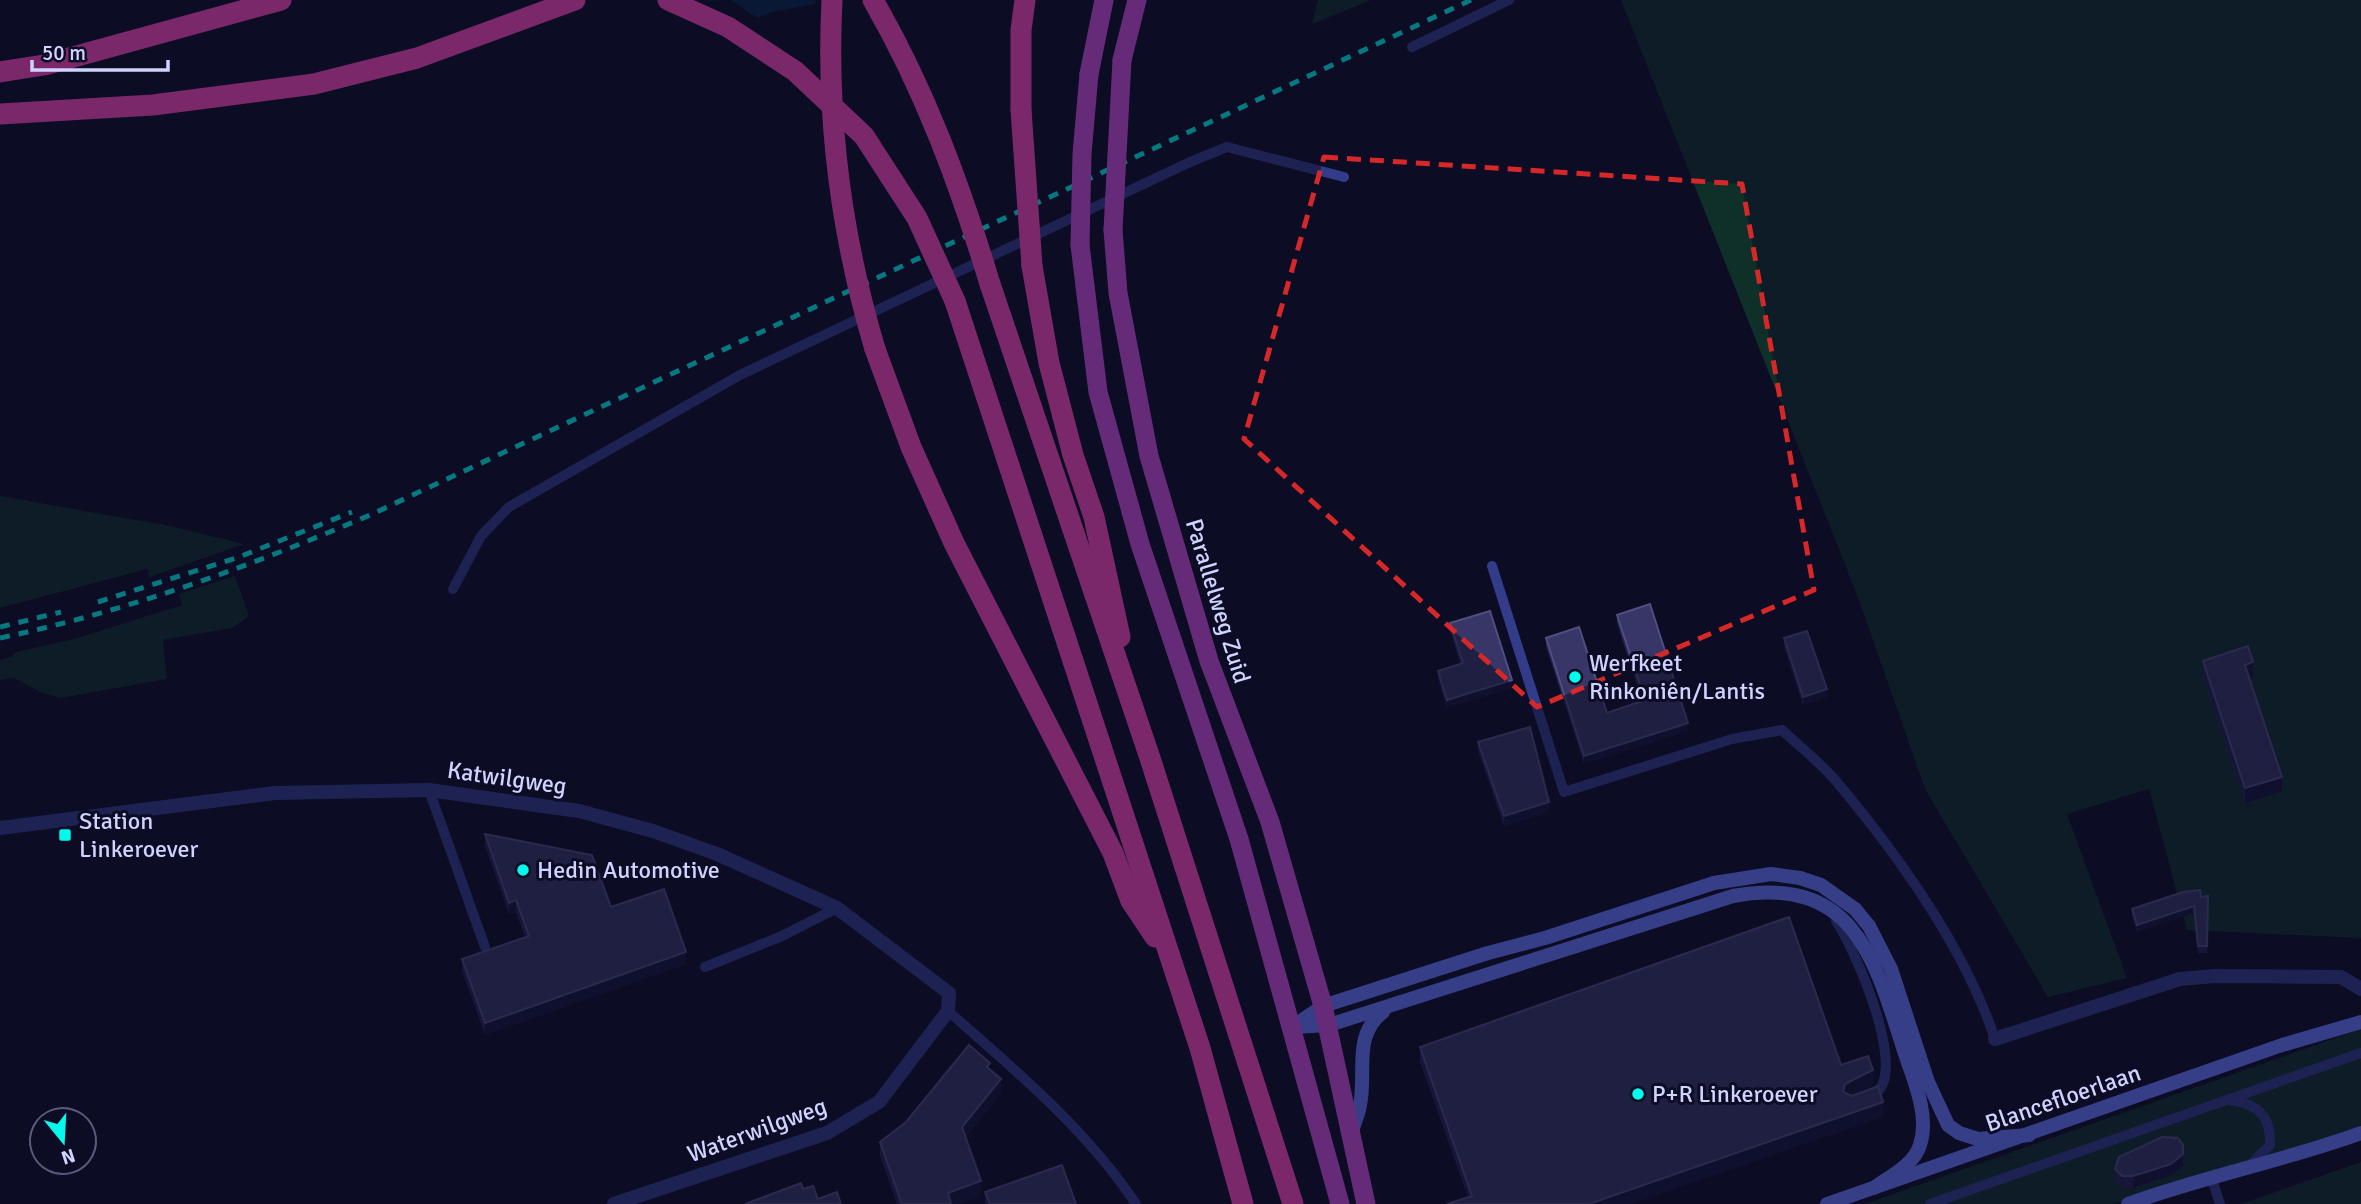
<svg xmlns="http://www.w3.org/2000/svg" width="2361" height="1204" font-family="Signika,sans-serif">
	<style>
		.green { fill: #0e3029 }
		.water { fill: #06294a }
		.pier { fill: #0c0c25 }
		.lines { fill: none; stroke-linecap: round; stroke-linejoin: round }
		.service { stroke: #323c89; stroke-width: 10 }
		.minor { stroke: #323c89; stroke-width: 14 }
		.secondary { stroke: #677aff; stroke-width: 14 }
		.trunk { stroke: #d251de; stroke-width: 19 }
		.motorway { stroke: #ff4bbd; stroke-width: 21 }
		.rail { stroke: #00fbed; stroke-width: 5; stroke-dasharray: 10 9; stroke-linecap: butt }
		.trunk-bridge { stroke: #d251de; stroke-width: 19 }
		.motorway-bridge { stroke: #ff4bbd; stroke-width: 21 }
		.wall { fill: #252355 }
		.shaded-wall { fill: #13123a }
		.building { fill: #373667; stroke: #4f4e7f; stroke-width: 2 }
		.marked { fill: none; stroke: #d62828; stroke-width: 5; stroke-dasharray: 14 9; stroke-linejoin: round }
		.poi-dot { fill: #00fbed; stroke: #0c0c25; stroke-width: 2.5 }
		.labels { text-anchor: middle; stroke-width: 6; stroke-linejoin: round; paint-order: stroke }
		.street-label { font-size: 24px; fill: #d0d2ff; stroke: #0c0c25 }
		.poi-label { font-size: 24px; fill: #d0d2ff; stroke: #0c0c25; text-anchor: start }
	</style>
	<rect width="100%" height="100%" fill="#0c0c25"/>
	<g class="green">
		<path d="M1318,0h53l-59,24z"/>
		<path d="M1621,0h740v938l-174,-8 -38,-141 -82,25 60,164 -79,19 -123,-208 -66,-189z"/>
		<path d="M0,496l170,30 74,18 -94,33 -3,-8 -147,39z"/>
		<path d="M235,576l14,40 -17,12 -69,12 4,39 -107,19 -20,-6 -26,-14 -14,2v-20l11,-3 5,-5 58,-13 108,-34 -3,-11z"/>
		<path d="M2361,1029v100l-248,75h-248z"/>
		<path d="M2361,1162v42h-120z"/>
	</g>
	<path class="water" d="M708,0h108l-1,4 -44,8 -24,11z"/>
	<path class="pier" d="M730,0l31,20 -15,6 -42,-25z"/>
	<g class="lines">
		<g class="service">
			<path d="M1412,47l97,-47"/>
			<path d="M1492,566l72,226 168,-53 50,-9c18,17 39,33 54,51 63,75 128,165 159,258"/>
			<path d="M453,589l28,-53 28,-29 231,-132 450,-213 37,-15 117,30"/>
			<path d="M429,790l56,157"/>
			<path d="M1836,921c18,26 77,158 35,175"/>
			<path d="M705,967l77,-31 55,-28"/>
			<path d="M948,1011c67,59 138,118 188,193"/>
			<path d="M2230,1100c28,4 41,16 40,45l-17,17"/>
			<path d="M2211,1176l9,28"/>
			<path d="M1930,1204l431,-151"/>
		</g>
		<g class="minor">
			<path d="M0,828l275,-35 154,-3 150,21 74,20 64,23 120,54 112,85 -1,18 -69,91 -52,31 -213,71"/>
			<path d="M1995,1039l185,-60 35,-3 126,1 20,12"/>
		</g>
		<g class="secondary">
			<path d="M1292,1027l31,-21 165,-53 57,-15 169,-55 57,-9 29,4 21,7 34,24 14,17 22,43 37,113 20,43 11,8 19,6 51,-4"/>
			<path d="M1294,1027l35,-2 404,-129c121,-22 142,63 171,155 9,27 26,64 16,94 -6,20 -30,31 -46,43"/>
			<path d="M1352,1132c2,-9 7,-18 8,-27 7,-34 -8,-69 23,-93"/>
			<path d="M1827,1204l455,-159 79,-23"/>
			<path d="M2128,1204c77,-28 156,-43 233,-71"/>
		</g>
		<g class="trunk">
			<path d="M1122,60l15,-60"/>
			<path d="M1089,74l15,-74"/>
			<path d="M1113,230l5,63 31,163 60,205 61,161 53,184 43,198"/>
			<path d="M1080,245l18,147 42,152 99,295 101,365"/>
		</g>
		<g class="motorway">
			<path d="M0,72l44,-7 237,-65"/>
			<path d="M1021,110v-80l4,-30"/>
			<path d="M0,114l153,-9 161,-21 103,-26 158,-58"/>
			<path d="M1032,266l17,97 24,92 21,62 26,120"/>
			<path d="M990,284l160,474 143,446"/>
			<path d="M955,301l245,747 43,156"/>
			<path d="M875,349l36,98 43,96 159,310 18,48 24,36"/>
		</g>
		<g class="rail">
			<path d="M98,602l141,-45 113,-45"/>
			<path d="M0,627l61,-15"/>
			<path d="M0,638c128,-27 251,-72 370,-123l1101,-515"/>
		</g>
		<g class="trunk-bridge">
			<path d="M1113,230l9,-170"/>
			<path d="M1080,245l2,-91 7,-80"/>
		</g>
		<g class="motorway-bridge">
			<path d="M668,0l60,27 67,44 69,65 53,82 38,83"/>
			<path d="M832,0c-6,119 9,235 43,349"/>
			<path d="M873,0c52,90 87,185 117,284"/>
			<path d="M1021,110l11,156"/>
		</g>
	</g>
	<g class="wall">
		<path d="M1617,615l71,116 -104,33 -38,-118v-8l61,75 35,-12 -25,-78z"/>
		<path d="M1450,623l62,65 -65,20 -9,-29v-8l22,-7 -10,-33z"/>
		<path d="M1784,638l43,59 -24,8 -19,-59z"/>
		<path d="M2203,661l50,16 -3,1 32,114 -37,11 -42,-127z"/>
		<path d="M1478,742l71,70 -45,14 -26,-75z"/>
		<path d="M485,834l126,73 75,57 -201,71 -23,-64v-12l63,-22 -9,-25 -7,2 -24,-68z"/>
		<path d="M2208,896l-1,57h-9l-4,-40 -57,19 -5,-16v-7z"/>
		<path d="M1420,1047l421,18 32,20 -22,11 32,21 -415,80 -48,-135z"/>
		<path d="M990,1070l11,23 -35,44 15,59 -24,8h-60l-17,-48v-14z"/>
		<path d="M2183,1166l-12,9 -38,13h-11l-7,-7v-12z"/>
		<path d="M985,1192l91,12h-91z"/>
	</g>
	<g class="shaded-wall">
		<path d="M2253,662v15l-8,3v-15z"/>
		<path d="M1512,680v8l-65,20v-8z"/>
		<path d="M1827,689v8l-24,8v-8z"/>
		<path d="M1688,723v8l-104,33v-8z"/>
		<path d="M2282,777v15l-37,11v-15z"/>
		<path d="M1549,802v10l-45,14v-10z"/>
		<path d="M516,900v12l-7,2v-11z"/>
		<path d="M2194,906v7l-57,19v-7z"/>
		<path d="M686,952v12l-201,71v-12z"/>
		<path d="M1873,1070v15l-28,14 -2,-7 2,-8z"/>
		<path d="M1001,1079v14l-39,48v-14z"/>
		<path d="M1883,1102v15l-251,87h-43z"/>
		<path d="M2183,1154v12l-12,9 -38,13v-12z"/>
		<path d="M981,1181v15l-24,8h-9v-11z"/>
	</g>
	<g class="building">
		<path d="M1650,604l38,119 -104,33 -38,-118 33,-11 28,86 38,-13 -28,-85z"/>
		<path d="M1490,611l22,69 -65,20 -9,-29 25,-8 -13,-40z"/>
		<path d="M1807,631l20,58 -24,8 -19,-59z"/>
		<path d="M2248,646l5,16 -8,3 37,112 -37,11 -42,-127z"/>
		<path d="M1530,727l19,75 -45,14 -26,-74z"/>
		<path d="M485,834l107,21 19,52 53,-18 22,63 -201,71 -23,-64 67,-23 -13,-36 -7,3z"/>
		<path d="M2200,890l1,7 7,-1 -1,50h-9l-4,-40 -57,19 -5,-16 51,-17z"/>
		<path d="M1789,917l52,148 27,-9 5,14 -28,14 -2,8 9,4 26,-10 5,16 -294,102h-142l25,-8 -52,-149z"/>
		<path d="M969,1045l21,18 -3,4 14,12 -39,48 19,54 -33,12 3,11h-49l-22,-62 26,-20z"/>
		<path d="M2162,1137l16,1 5,7v9l-12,10 -38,12h-11l-7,-7 4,-12z"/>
		<path d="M1062,1165l14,39h-86l-5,-12z"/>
		<path d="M801,1183l2,6 10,-3 5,13 19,-7 4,12h-96z"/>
	</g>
	<path d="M0 0H2361V1204H0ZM1324,157l418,27 72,406 -277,117 -293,-268z" fill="#0c0c25" fill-opacity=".55" fill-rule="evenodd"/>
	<path class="marked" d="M1324,157l418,27 72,406 -277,117 -293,-268z"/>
	<g class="poi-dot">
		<circle cx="1575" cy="677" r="7"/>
		<rect x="58" y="828" width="14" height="14" rx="3.5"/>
		<circle cx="523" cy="870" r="7"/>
		<circle cx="1638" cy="1094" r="7"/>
	</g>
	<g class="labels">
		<g class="street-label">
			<text transform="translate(1218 601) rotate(73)" y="8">Parallelweg Zuid</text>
			<text transform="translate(507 778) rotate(8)" y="8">Katwilgweg</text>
			<text transform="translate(2063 1098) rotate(-19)" y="8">Blancefloerlaan</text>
			<text transform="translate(757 1130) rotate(-20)" y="8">Waterwilgweg</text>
		</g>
		<g class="poi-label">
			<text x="1589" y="671">Werfkeet<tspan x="1589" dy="28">Rinkoniên/Lantis</tspan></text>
			<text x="79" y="829">Station<tspan x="79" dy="28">Linkeroever</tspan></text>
			<text x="537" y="878">Hedin Automotive</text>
			<text x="1652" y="1102">P+R Linkeroever</text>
		</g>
	</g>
	<g transform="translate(63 1141) rotate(162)"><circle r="33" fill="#0c0c25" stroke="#5a5b7c" stroke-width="2"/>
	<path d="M0-5L12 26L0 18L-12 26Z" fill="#00fbed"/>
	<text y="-10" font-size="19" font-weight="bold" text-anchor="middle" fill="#d0d2ff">N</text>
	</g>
	<path d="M32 60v10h136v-10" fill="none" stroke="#d0d2ff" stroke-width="3.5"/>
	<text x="42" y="60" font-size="21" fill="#d0d2ff" stroke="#0c0c25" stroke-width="5" paint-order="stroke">50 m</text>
</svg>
